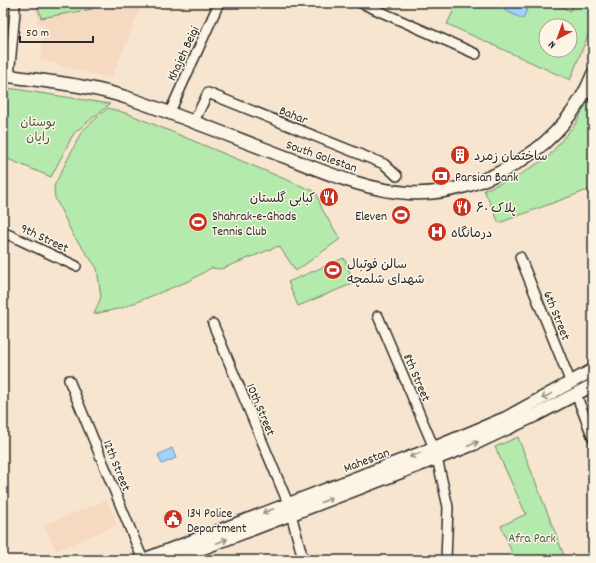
<svg xmlns="http://www.w3.org/2000/svg" width="596" height="563" font-family="Dekko,'Playpen Sans Arabic',sans-serif">
	<style>
		.built { fill: #f5dac1 }
		.green { fill: #b4eaac; stroke: #708a6c; fill-rule: evenodd }
		.water { fill: #9ed3fd; stroke: #7090a9 }
		.lines { fill: none; stroke-linecap: round; stroke-linejoin: round }
		.street-casing { stroke: #2b2b2b; stroke-width: 12 }
		.secondary-casing { stroke: #2b2b2b; stroke-width: 15 }
		.street { stroke: #fcf5e5; stroke-width: 9 }
		.secondary { stroke: #fcf5e5; stroke-width: 12 }
		.oneway { stroke: #949088 }
		.labels { text-anchor: middle; stroke-width: 3; stroke-linejoin: round; paint-order: stroke }
		.street-label { font-size: 13px; fill: #2b2b2b; stroke: #fcf5e5 }
		.park-label { font-size: 13px; fill: #4d5b4b; stroke: #fcf5e5 }
		.poi-label { font-size: 13px; fill: #2b2b2b; stroke: #fcf5e5; text-anchor: start }
	</style>
	<rect width="100%" height="100%" fill="#f8e5d0"/>
	<filter id="ink" filterUnits="userSpaceOnUse"><feTurbulence type="fractalNoise" baseFrequency=".025" numOctaves="2"/><feDisplacementMap in="SourceGraphic" scale="8" xChannelSelector="R" yChannelSelector="G"/><feConvolveMatrix kernelMatrix="1 2 1 2 8 2 1 2 1" color-interpolation-filters="sRGB"/></filter>
	<g filter="url(#ink)">
		<g class="built">
			<path d="M34,3h109l-32,76 -71,-19 5,-35 -7,-2z"/>
			<path d="M107,500l10,25 -61,26 -12,-26z"/>
		</g>
		<g class="green">
			<path d="M37,3h53l2,6 -51,9z"/>
			<path d="M457,3h98l15,8 5,-8h18l-1,22 -22,55 -123,-56zM546,26h24v24h-24z"/>
			<path d="M3,88l12,1 95,15 -36,29 -23,44 -48,-20z"/>
			<path d="M593,91v97l-94,35 -15,-33 34,-14 30,-19 28,-34z"/>
			<path d="M108,108l21,6 187,78 6,17 18,30 -44,32 -17,-25 -58,23 -10,-1 -20,12 -69,28 -28,6 7,-17 -4,-29 -24,-33 -18,-37 -1,-12 28,-55z"/>
			<path d="M344,258l10,25 -56,23 -10,-24z"/>
			<path d="M518,437l47,121 -2,2h-48l-14,-34 25,-12 -31,-67z"/>
		</g>
		<g class="water">
			<path d="M505,3h15l8,4 -5,12 -21,-10z"/>
			<path d="M172,448l4,10 -14,6 -4,-9z"/>
		</g>
		<g class="lines">
			<g class="street-casing">
				<g id="street">
					<path d="M361,3l115,51"/>
					<path d="M9,76l6,-64v-9"/>
					<path d="M169,114l50,-111"/>
					<path d="M193,123l15,-30 176,71 13,12"/>
					<path d="M3,232l73,34"/>
					<path d="M520,257l51,126"/>
					<path d="M378,316l56,132"/>
					<path d="M213,324l75,179"/>
					<path d="M69,380l74,180"/>
					<path d="M576,394l17,44"/>
					<path d="M437,458l11,49 -2,53"/>
					<path d="M291,514l11,41 1,5"/>
				</g>
			</g>
			<g class="secondary-casing">
				<g id="secondary">
					<path d="M3,77l6,-1c39,6 81,9 119,22 56,19 112,42 168,63 36,14 75,30 113,32 41,2 81,-12 114,-34 31,-20 57,-51 70,-85"/>
					<path d="M143,560l291,-112 72,-30 87,-48"/>
					<path d="M172,560l302,-116 62,-29 57,-30"/>
				</g>
			</g>
			<use href="#street" class="street"/>
			<use href="#secondary" class="secondary"/>
		</g>
		<defs><path id="oneway-shaft" d="M-6 0H5M1.5-3L5.5 0L1.5 3" fill="none" stroke-width="1.6" stroke-linecap="round" stroke-linejoin="round"/></defs>
		<g class="oneway">
			<use href="#oneway-shaft" transform="translate(547 396) rotate(152)"/>
			<use href="#oneway-shaft" transform="translate(473 444) rotate(-23)"/>
			<use href="#oneway-shaft" transform="translate(415 455) rotate(159)"/>
			<use href="#oneway-shaft" transform="translate(327 500) rotate(-21)"/>
			<use href="#oneway-shaft" transform="translate(268 511) rotate(159)"/>
			<use href="#oneway-shaft" transform="translate(222 541) rotate(-21)"/>
		</g>
	</g>
	<defs>
		<g id="building-disc" transform="scale(1)"><circle r="9.5" fill="#c8321e" stroke="#fcf5e5"/><path d="M-4-6H4V6H1V3H-1V6H-4ZM-2.5-4.3h1.7v1.8h-1.7ZM.8-4.3h1.7v1.8H.8ZM-2.5-1h1.7V.8h-1.7ZM.8-1h1.7V.8H.8Z" fill="#fff"/></g>
		<g id="bank-disc" transform="scale(1)"><circle r="9.5" fill="#c8321e" stroke="#fcf5e5"/><path d="M-6-4H6V4H-6ZM0-2.3a2.3 2.3 0 1 0 0 4.6a2.3 2.3 0 1 0 0-4.6Z" fill="#fff"/></g>
		<g id="restaurant-disc" transform="scale(1)"><circle r="9.5" fill="#c8321e" stroke="#fcf5e5"/><path d="M-5-6h1v4h1v-4h1v4h1v-4h1v5L-1.5 .5V6h-2V.5L-5-1ZM5-6V6H3V1.5H1.5Q1.5-4 5-6Z" fill="#fff"/></g>
		<g id="stadium-disc" transform="scale(1)"><circle r="9.5" fill="#c8321e" stroke="#fcf5e5"/><path d="M0-5a6.5 5 0 1 0 0 10a6.5 5 0 1 0 0-10ZM-3.5-1.8h7v3.6h-7Z" fill="#fff"/></g>
		<g id="hospital-disc" transform="scale(1)"><circle r="9.5" fill="#c8321e" stroke="#fcf5e5"/><path d="M-5-5h3v3.5h4V-5h3V5h-3V1.5h-4V5h-3Z" fill="#fff"/></g>
		<g id="civic-disc" transform="scale(1)"><circle r="9.5" fill="#c8321e" stroke="#fcf5e5"/><path d="M-.6-6.5H3V-4.5H.6V-3L4-1V1h2V6H-6V1h2V-1L-.6-3ZM-1.2 2.5V6h2.4V2.5Z" fill="#fff"/></g>
	</defs>
	<g fill-rule="evenodd">
		<use href="#building-disc" x="460" y="155"/>
		<use href="#bank-disc" x="441" y="176"/>
		<use href="#restaurant-disc" x="329" y="197"/>
		<use href="#restaurant-disc" x="462" y="207"/>
		<use href="#stadium-disc" x="401" y="215"/>
		<use href="#stadium-disc" x="198" y="222"/>
		<use href="#hospital-disc" x="437" y="232"/>
		<use href="#stadium-disc" x="333" y="270"/>
		<use href="#civic-disc" x="173" y="519"/>
	</g>
	<g class="labels">
		<g class="street-label">
			<text transform="translate(182 53) rotate(-65)" y="5">Khajeh Beigi</text>
			<text transform="translate(294 114) rotate(22)" y="5">Bahar</text>
			<text transform="translate(322 155) rotate(19)" y="5">South Golestan</text>
			<text transform="translate(45 237) rotate(25)" y="5">9th Street</text>
			<text transform="translate(558 315) rotate(68)" y="5">6th Street</text>
			<text transform="translate(418 377) rotate(67)" y="5">8th Street</text>
			<text transform="translate(262 409) rotate(67)" y="5">10th Street</text>
			<text transform="translate(366 459) rotate(-21)" y="5">Mahestan</text>
			<text transform="translate(118 465) rotate(68)" y="5">12th Street</text>
		</g>
		<g class="park-label">
			<text x="38" y="126">بوستان<tspan x="38" dy="15">رایان</tspan></text>
			<text x="532" y="542">Afra Park</text>
		</g>
		<g class="poi-label">
			<text x="474" y="160">ساختمان زمرد</text>
			<text x="455" y="181">Parsian Bank</text>
			<text x="315" y="202" text-anchor="end">کبابی گلستان</text>
			<text x="476" y="212">پلاک ۶۰</text>
			<text x="212" y="220">Shahrak-e-Ghods<tspan x="212" dy="15">Tennis Club</tspan></text>
			<text x="387" y="220" text-anchor="end">Eleven</text>
			<text x="451" y="237">درمانگاه</text>
			<text x="347" y="268">سالن فوتبال<tspan x="347" dy="15">شهدای شلمچه</tspan></text>
			<text x="187" y="517">134 Police<tspan x="187" dy="15">Department</tspan></text>
		</g>
	</g>
	<rect width="596" height="563" fill="none" stroke="#fcf5e5" stroke-width="16"/>
	<rect x="8" y="8" width="580" height="547" fill="none" stroke="#2b2b2b" stroke-width="1.5" filter="url(#ink)"/>
	<g transform="translate(558 38) rotate(221)"><circle r="19" fill="#fcf5e5" stroke="#a8a49b"/>
	<path d="M0-3L7 15L0 10L-7 15Z" fill="#c8321e"/>
	<text y="-6" font-size="11" font-weight="bold" text-anchor="middle" fill="#2b2b2b">N</text>
	</g>
	<path d="M20 36v6h73v-6" fill="none" stroke="#2b2b2b" stroke-width="2"/>
	<text x="26" y="36" font-size="12" fill="#2b2b2b" stroke="#fcf5e5" stroke-width="3" paint-order="stroke">50 m</text>
</svg>
